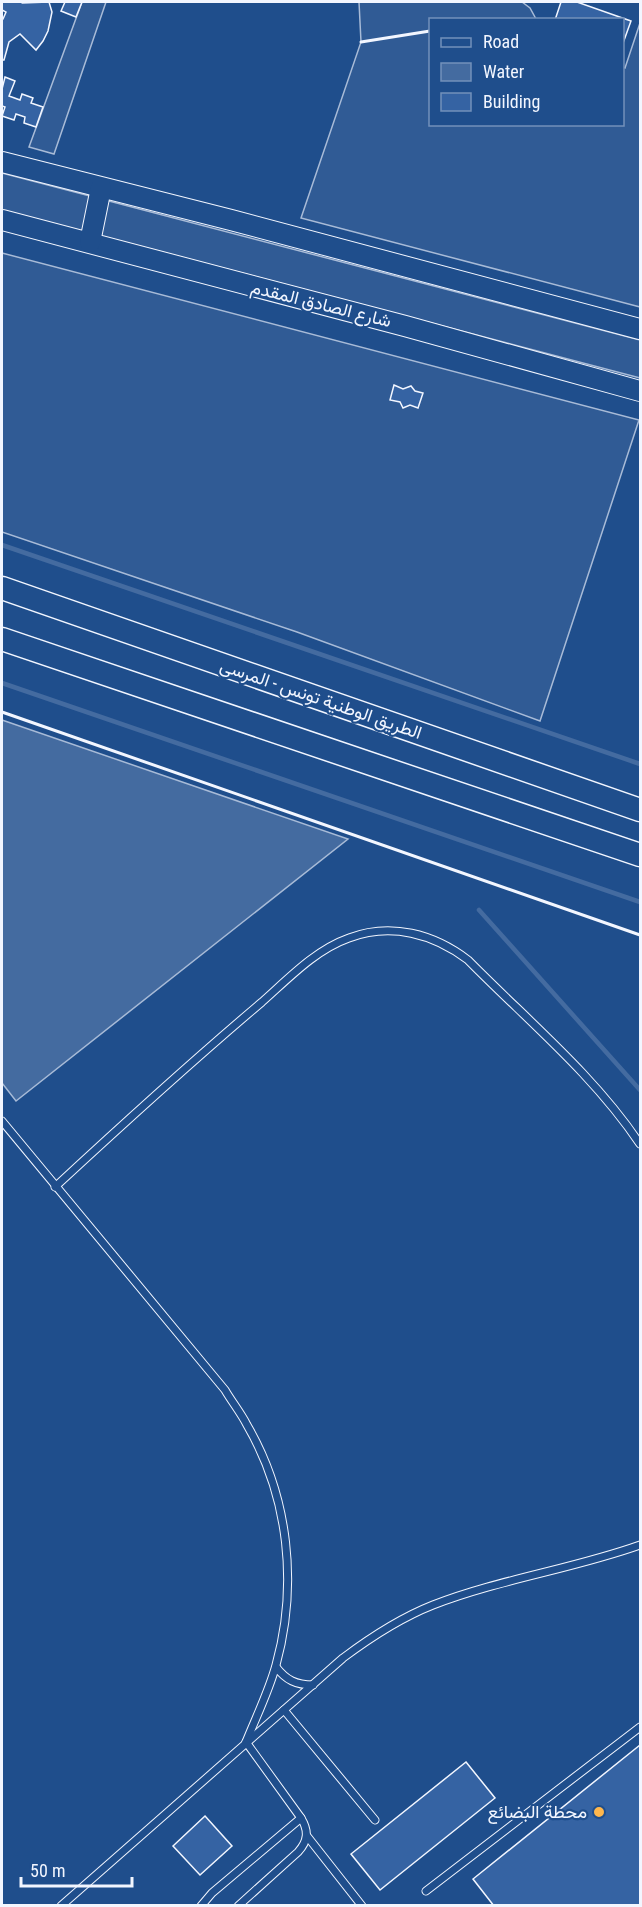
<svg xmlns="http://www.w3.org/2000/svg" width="642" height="1907" font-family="'Roboto Condensed',Vazirmatn,sans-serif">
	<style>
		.built { fill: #305b95; stroke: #a8bbd7; stroke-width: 1.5 }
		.water { fill: #446ba0; stroke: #a8bbd7; stroke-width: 1.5 }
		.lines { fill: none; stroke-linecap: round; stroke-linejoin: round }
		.stream { stroke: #446ba0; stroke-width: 4.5 }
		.building { fill: #3563a3; stroke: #f2f6ff; stroke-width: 1.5 }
		.service-casing { stroke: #f2f6ff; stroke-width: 9 }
		.secondary-casing { stroke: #f2f6ff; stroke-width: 22 }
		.trunk-casing { stroke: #f2f6ff; stroke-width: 25 }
		.service { stroke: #1f4e8c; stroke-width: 7 }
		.secondary { stroke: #1f4e8c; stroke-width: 20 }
		.trunk { stroke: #1f4e8c; stroke-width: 22 }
		.wall { stroke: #f2f6ff; stroke-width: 3 }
		.poi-dot { fill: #ffb74d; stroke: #1f4e8c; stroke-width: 2 }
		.labels { text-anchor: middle; stroke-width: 4.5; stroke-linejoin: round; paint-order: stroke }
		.street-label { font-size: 18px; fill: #f2f6ff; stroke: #1f4e8c }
		.poi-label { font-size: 18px; fill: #f2f6ff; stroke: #1f4e8c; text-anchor: end }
	</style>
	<rect width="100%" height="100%" fill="#1f4e8c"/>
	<g class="built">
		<path d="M82,2h24l-52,152 -25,-7z"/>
		<path d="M359,2h163l8,6 6,11 -106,1v104h192l1,-57 2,1 15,-45v284l-339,-89 60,-176z"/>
		<path d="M2,173l638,167v38l-638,-168z"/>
		<path d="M2,253l637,167 -99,301 -243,-89 -295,-100z"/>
	</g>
	<path class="water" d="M2,720l346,119 -332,262 -14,-18z"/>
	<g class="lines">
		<g class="stream">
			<path d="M2,545l638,219"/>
			<path d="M2,683l638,219"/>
			<path d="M479,910l161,180"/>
		</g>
	</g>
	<g class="building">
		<path d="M2,2h22l-1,1 26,-1 3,10 -4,19 -5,10 -7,9 -16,-16 -11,8 -5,18h-2v-41h1l3,-7 -4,-2z"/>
		<path d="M65,2h17l-6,15 -15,-6z"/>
		<path d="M561,2h16l54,19 -9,25v-26h-67z"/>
		<path d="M5,77l10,4 -6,15 11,4 2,-6 11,4 -2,5 12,4 -7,20 -12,-4 1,-6 -9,-3 -2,6 -12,-4 3,-9 -3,-1v-17z"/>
		<path d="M394,385l9,4 8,-3 4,5 8,2 -5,15 -8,-3 -7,3 -3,-6 -10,-2z"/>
		<path d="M640,1745v161h-146l-21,-27z"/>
		<path d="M466,1762l29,36 -115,92 -29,-36z"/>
		<path d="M205,1816l27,30 -32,29 -27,-29z"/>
	</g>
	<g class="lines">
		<g class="service-casing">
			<g id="service">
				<path d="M2,1121l223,269c7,12 16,23 22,35 42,72 51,160 29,240 -7,26 -20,52 -30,77"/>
				<path d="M55,1187c68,-63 136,-125 207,-185 26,-23 53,-52 87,-64 42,-16 85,-4 119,22 59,60 125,114 172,184"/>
				<path d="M276,1667c10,13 20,18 37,18"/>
				<path d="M284,1710l91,110"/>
				<path d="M307,1836l55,70"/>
				<path d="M426,1891l214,-164"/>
				<path d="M61,1906l282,-248c28,-21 57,-40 90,-53 67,-26 140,-36 207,-60"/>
				<path d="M201,1906l11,-13 89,-75"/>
				<path d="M238,1906l60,-54c10,-11 11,-21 3,-34l-55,-76"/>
			</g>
		</g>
		<g class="secondary-casing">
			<g id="secondary">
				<path d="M2,162l229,58 409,109"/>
				<path d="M2,220l403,106 235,65"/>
				<path d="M90,242l11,-54"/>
			</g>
		</g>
		<g class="trunk-casing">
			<g id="trunk">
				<path d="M2,588l638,222"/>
				<path d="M2,639l638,216"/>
			</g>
		</g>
		<use href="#service" class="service"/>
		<use href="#secondary" class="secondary"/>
		<use href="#trunk" class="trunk"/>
		<g class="wall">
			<path d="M361,42l69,-11"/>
			<path d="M2,712l638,223"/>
		</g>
	</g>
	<circle class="poi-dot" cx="599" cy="1812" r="6"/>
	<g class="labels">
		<g class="street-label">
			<text transform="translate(321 304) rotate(14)" y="6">شارع الصادق المقدم</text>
			<text transform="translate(321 699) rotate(19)" y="6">الطريق الوطنية تونس - المرسى</text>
		</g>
		<g class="poi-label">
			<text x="587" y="1818">محطة البضائع</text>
		</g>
	</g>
	<rect width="642" height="1907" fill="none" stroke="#f2f6ff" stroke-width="6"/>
	<rect x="429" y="18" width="195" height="108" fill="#1f4e8c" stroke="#7391ba" stroke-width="1.5"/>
	<rect x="441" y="38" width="30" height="9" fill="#1f4e8c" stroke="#7391ba" stroke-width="1.5"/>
	<text x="483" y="48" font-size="18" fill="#f2f6ff">Road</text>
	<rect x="441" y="63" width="30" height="18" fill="#446ba0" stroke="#7391ba" stroke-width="1.5"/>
	<text x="483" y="78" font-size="18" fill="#f2f6ff">Water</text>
	<rect x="441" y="93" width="30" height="18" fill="#3563a3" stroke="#7391ba" stroke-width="1.5"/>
	<text x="483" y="108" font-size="18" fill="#f2f6ff">Building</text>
	<path d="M21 1877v9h111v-9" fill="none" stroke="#f2f6ff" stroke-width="3"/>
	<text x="30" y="1877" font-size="18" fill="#f2f6ff" stroke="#1f4e8c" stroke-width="4.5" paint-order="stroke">50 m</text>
</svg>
